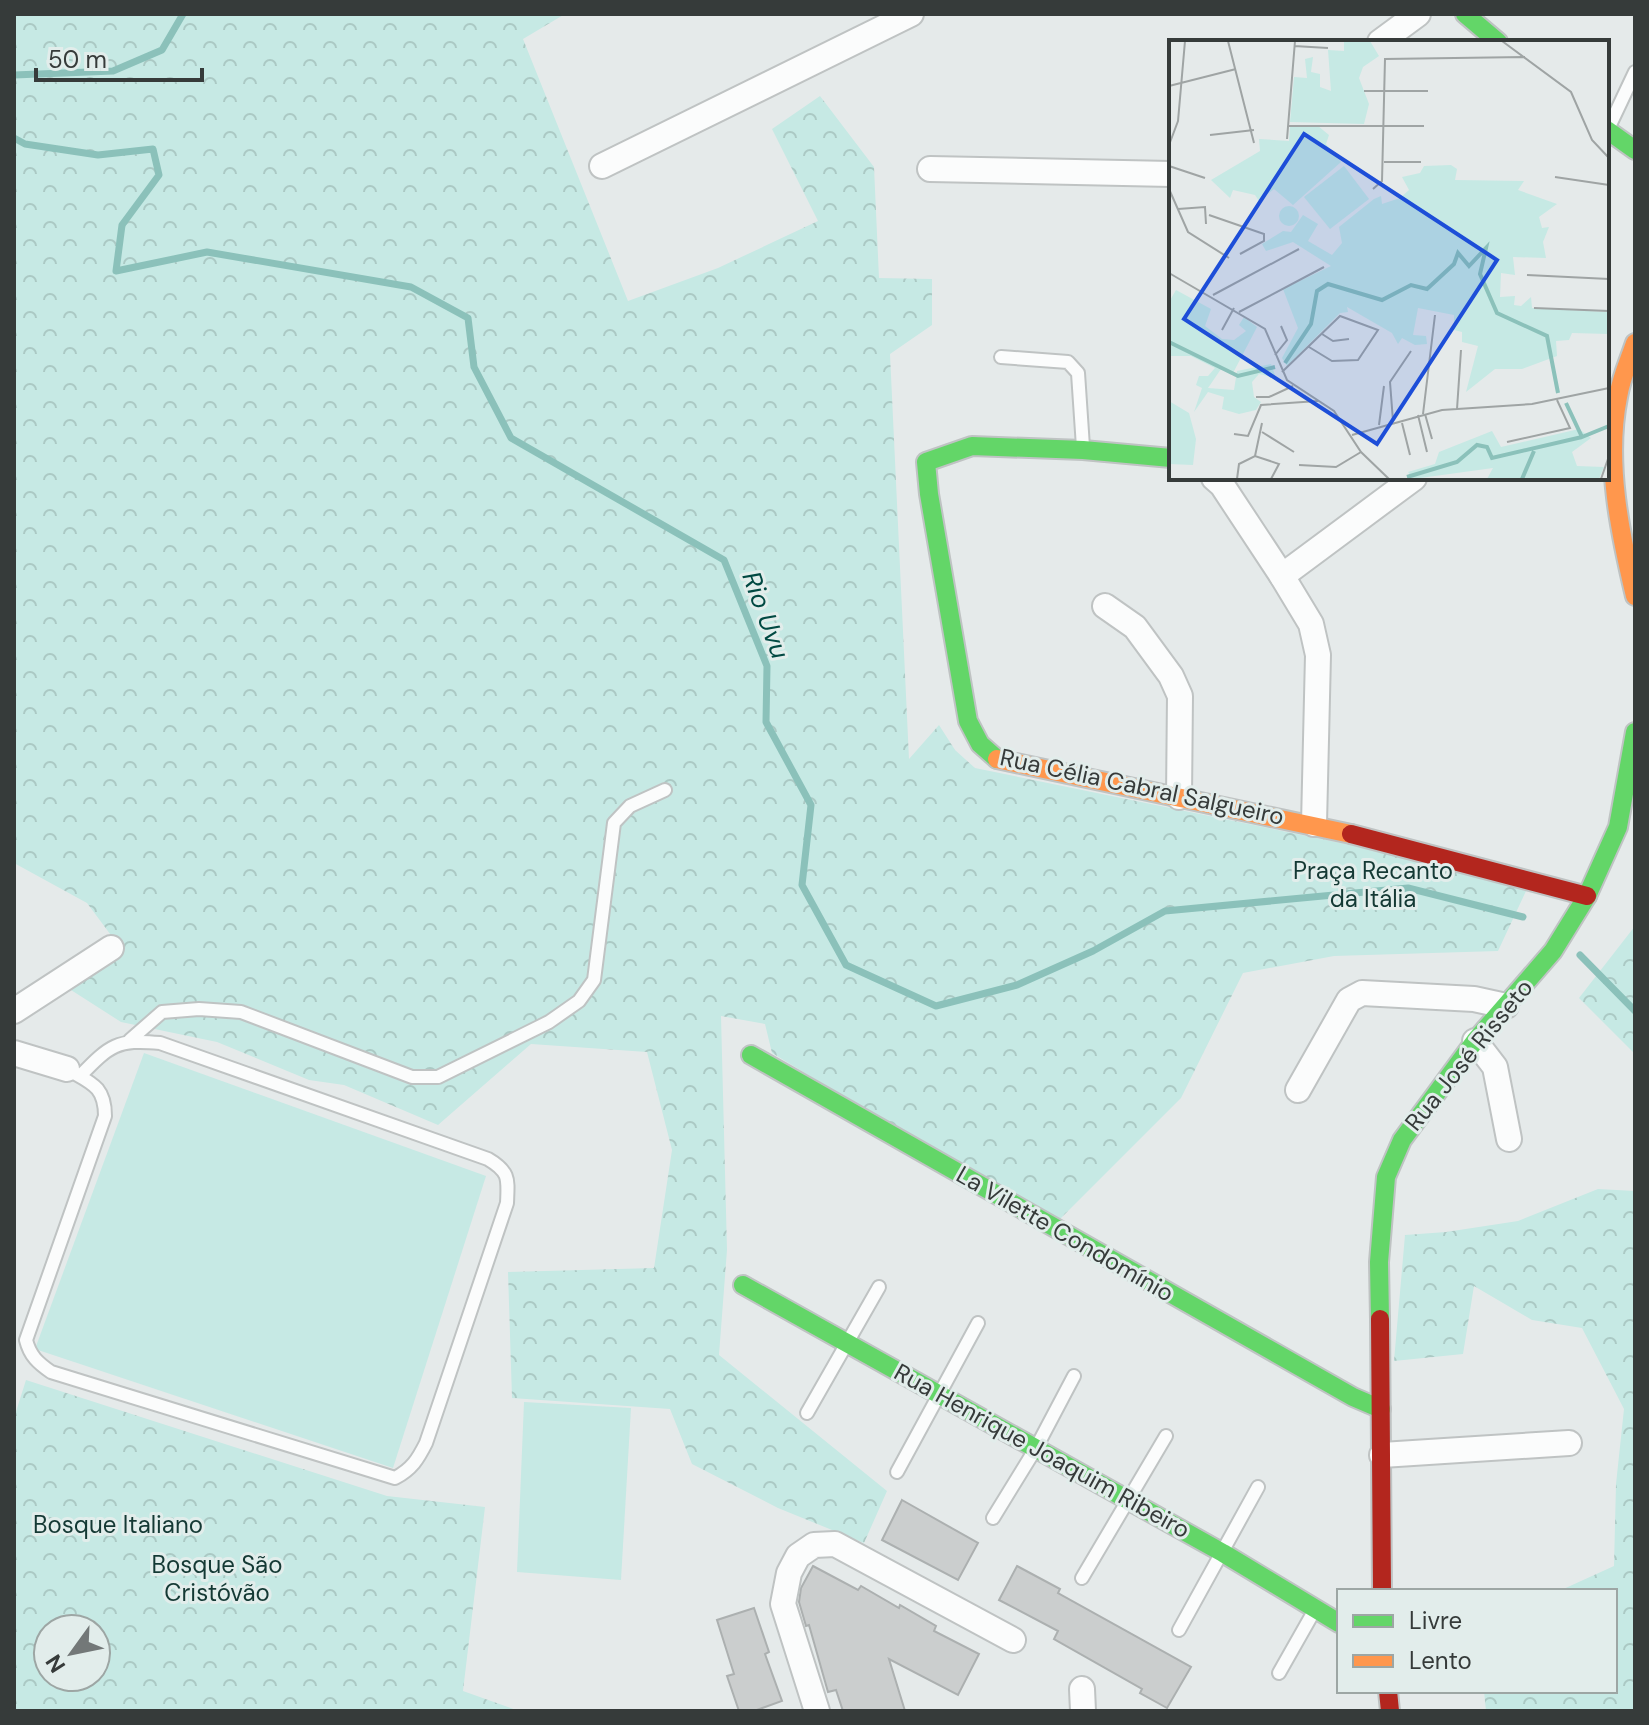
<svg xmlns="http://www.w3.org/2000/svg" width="1649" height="1725" font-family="'DM Sans',sans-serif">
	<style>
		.forest { fill: url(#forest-crowns); fill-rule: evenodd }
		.pitch { fill: #c6e9e4 }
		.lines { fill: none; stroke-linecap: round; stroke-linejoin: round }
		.stream { stroke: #8bc1ba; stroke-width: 7 }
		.building { fill: #cbcece; stroke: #acb0b0; stroke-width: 2 }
		.lane-casing { stroke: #bfc3c3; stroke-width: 16 }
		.street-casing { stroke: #bfc3c3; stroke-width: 28 }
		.fast-casing { stroke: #bfc3c3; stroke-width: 22 }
		.slow-casing { stroke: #bfc3c3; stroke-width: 22 }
		.jam-casing { stroke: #bfc3c3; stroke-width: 22 }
		.lane { stroke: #fbfcfc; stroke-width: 12 }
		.street { stroke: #fbfcfc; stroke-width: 24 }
		.fast { stroke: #63d668; stroke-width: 18 }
		.slow { stroke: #ff974d; stroke-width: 18 }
		.jam { stroke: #b3261e; stroke-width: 18 }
		.labels { text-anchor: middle; stroke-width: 6; stroke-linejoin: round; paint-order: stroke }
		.street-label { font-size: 24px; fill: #363b3a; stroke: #e2edeb }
		.park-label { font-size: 24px; fill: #143934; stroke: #e2edeb }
		.water-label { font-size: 26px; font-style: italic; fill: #014942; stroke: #e2edeb }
		.inset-river { fill: none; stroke: #8bc1ba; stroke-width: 4 }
		.inset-road { fill: none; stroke: #9fa4a4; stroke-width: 2 }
		.view { fill: #1d4ed8; fill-opacity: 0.15; stroke: #1d4ed8; stroke-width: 4 }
		.inset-edge { fill: none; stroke: #363b3a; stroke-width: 4 }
	</style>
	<defs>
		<pattern id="forest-crowns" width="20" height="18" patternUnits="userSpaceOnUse" patternTransform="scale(2)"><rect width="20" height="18" fill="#c6e9e4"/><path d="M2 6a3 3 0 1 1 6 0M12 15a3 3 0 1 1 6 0" fill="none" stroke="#abc9c4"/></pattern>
	</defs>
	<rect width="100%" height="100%" fill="#e5eaea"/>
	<g class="forest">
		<path d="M14,14h551l-42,25 105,262 90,-33 100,-47 -46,-92 48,-33 54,71 5,111 53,1v46l-42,29 19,405 30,-34 16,25 20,18 449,92 102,31 -28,60 -164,5 -91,17 -62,125 -126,126 -283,-171 -7,-29 -44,-8 6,234 -8,105 168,136 -23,52 -86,-35 -86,-44 -22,-55 -158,-11 -4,-126 146,-4 18,-118 -25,-98 -116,-8 -93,81 -94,-40 -35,-5 -92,-38 -96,-20 -50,-32 51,-40 -35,-47 -73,-40z"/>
		<path d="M1635,926v128l-56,-56z"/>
		<path d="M1598,1189l37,2v520h-149l-2,-20h131v-100h-56l55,-25 2,-82 8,-75 -42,-81 -50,-8 -58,-34 -11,68 -69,7 11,-126 41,-3 72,-11z"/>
		<path d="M26,1380l361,116 98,11 -22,184 56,20h-505v-293zM48,1629h48v48h-48z"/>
	</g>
	<g class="pitch">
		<path d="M144,1053l342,123 -93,292 -358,-119z"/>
		<path d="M524,1402l107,6 -10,172 -104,-8z"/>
	</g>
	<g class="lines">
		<g class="stream">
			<path d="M14,75l99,-4 49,-21 21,-36"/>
			<path d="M14,138l11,6 73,11 55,-6 6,26 -37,50 -6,46 91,-19 204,35 57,31 6,49 37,71 213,122 43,106 -1,56 45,83 -9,80 44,80 90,41 81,-21 76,-34 72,-40 243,-23 115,29"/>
			<path d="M1580,955l55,56"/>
		</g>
	</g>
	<g class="building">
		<path d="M902,1500l76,43 -20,37 -76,-40z"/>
		<path d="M813,1566l45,24 3,-4 38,22 1,-3 36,21 -2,5 45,23 -21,41 -69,-36 16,52h-62l-7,-21 -8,2 -19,-67 -3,1 -7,-24 2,-14z"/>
		<path d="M1017,1566l43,23 -2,4 133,74 -24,41 -27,-15 2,-4 -88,-50 4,-8 -59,-31z"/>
		<path d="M754,1608l15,44 -4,2 17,47 -28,10h-15l-12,-35 7,-2 -17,-54z"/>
	</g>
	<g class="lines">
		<g class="lane-casing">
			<g id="lane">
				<path d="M1609,127l26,-55"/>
				<path d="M1001,357l67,5 10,11 5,74"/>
				<path d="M130,1040l32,-28 37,-3 42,3 171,65h26l111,-55 30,-21 15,-21 20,-157 16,-17 35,-16"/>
				<path d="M67,1069c24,14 38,17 38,47l-79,224c4,16 12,23 25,32l344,106c17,-9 23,-19 31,-35l81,-240c1,-24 3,-31 -19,-44l-328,-116c-43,-4 -50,2 -80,33"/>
				<path d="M807,1413l72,-126"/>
				<path d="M897,1472l81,-149"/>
				<path d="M993,1518l43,-70 38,-72"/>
				<path d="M1082,1578l84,-142"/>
				<path d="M1179,1630l79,-143"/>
				<path d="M1279,1673l34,-60"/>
			</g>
		</g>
		<g class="street-casing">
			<g id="street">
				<path d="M1380,42l38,-28"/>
				<path d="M602,166l309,-152"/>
				<path d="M930,169l241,5"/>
				<path d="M1214,478l8,7 60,91 29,48 7,31 -4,169"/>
				<path d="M1282,576l132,-98"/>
				<path d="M1105,606l30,21 36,49 9,20 -1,101"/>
				<path d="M14,1011l97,-63"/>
				<path d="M1475,1041l20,26 14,72"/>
				<path d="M14,1053l53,16"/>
				<path d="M1298,1090l51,-90 13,-7 112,6 32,7"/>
				<path d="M1382,1455l187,-12"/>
				<path d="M1082,1689l1,22"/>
				<path d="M817,1711l-34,-107 6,-31 9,-17 16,-11 21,-1 178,96"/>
			</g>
		</g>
		<g class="fast-casing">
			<g id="fast">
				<path d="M1465,14l33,28"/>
				<path d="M1607,130l28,20"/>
				<path d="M997,759l-17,-15 -12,-23 -39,-227 -3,-32 46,-16 111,4 88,8"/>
				<path d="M751,1055l602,342 28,12"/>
				<path d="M743,1285l480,268 116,70"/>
				<path d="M1380,1319l-1,-57 7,-85 16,-37 73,-99 78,-90 34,-55 31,-69 17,-95"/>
			</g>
		</g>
		<g class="slow-casing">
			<g id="slow">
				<path d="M1635,343c-6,18 -14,35 -17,54 -13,65 2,136 17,199"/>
				<path d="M997,759l354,75"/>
			</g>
		</g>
		<g class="jam-casing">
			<g id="jam">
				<path d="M1351,834l236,62"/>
				<path d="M1380,1319l2,272"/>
				<path d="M1388,1691l2,20"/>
			</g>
		</g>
		<use href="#lane" class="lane"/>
		<use href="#street" class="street"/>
		<use href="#fast" class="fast"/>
		<use href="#slow" class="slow"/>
		<use href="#jam" class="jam"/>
	</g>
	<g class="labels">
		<g class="street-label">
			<text transform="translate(1142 787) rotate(12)" y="8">Rua Célia Cabral Salgueiro</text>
			<text transform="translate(1469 1055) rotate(-51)" y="8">Rua José Risseto</text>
			<text transform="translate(1065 1234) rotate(30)" y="8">La Vilette Condomínio</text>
			<text transform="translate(1042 1451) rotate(29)" y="8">Rua Henrique Joaquim Ribeiro</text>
		</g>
		<g class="park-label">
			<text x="1373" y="879">Praça Recanto<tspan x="1373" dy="28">da Itália</tspan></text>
			<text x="118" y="1533">Bosque Italiano</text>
			<text x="217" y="1573">Bosque São<tspan x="217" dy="28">Cristóvão</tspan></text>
		</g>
		<g class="water-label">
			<text transform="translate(766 615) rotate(70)" y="9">Rio Uvu</text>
		</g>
	</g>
	<g transform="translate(1169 40)">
		<rect width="440" height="440" fill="#e5eaea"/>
		<path d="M175,1h26l9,15 -16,11 -4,11 10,26 -5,20 -74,-2 4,-45 13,1 -2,-19 8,-2 -2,15 9,2v13l11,4 -3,-41 16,1zM121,86h28l11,9 -3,9 15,18 -48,43 -19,-16 -15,12 -4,-6 -22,-5 -3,8 -19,-18 49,-29 -1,-12 30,2zM282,125l6,4 -2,11 69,1 -6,9 39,14 -18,13 3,11 7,-1 -6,15 3,16 -33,-1 2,18 -14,-2 -1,24 15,-1 -1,9 7,1 10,-9 1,11 77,4v22l-37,-1 -3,7 -13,1 1,15 -35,13h-27l-29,23 12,-46 -16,-4v-10l-8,-2v-15l-36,-7 -5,27 13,1 1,8 -12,1 -13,-7 -4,6 -6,-11 -45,-26 1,5 -8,1 -53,53 -5,-8 16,-30 -15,-39 48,-23 -38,-24 -27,9 -4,-7 21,-13 8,1 12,-17 15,9 -10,17 24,14 10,-12 -3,-16 35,-28 7,-3 1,8 18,-6 9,-8 -7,-13 18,-4 4,-7zM7,250l35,19 -6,17 17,13 12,1 12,-9 -7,-6 5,-8 13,10 -25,48 -11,-6 -13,19 26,2 3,-19 34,-7 5,14 -17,-4 -7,8 2,15 7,5 -5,8 -17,4 -17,-5 2,-12 -16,-5 -14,20 8,-24 -6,-3 3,-9h9l7,-8 -24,-12h-22v-54zM0,361l20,12 7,26 -3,26 -24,-1zM410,389l12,9 -19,14 5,14 27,1 -5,12h-112l6,-11 -80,11 -5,-7 27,-8 4,-12 53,-21 9,16z" fill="#c6e9e4"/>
		<path d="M175,126l25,33 -39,30 -26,-32zM110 176a10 10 0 1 1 20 0a10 10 0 1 1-20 0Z" fill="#c6e9e4"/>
		<path class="inset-river" d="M0,302l69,34 37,-9M116,323l26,-39 6,-33 11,-7 54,16 29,-15 16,4 27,-25 4,-11 11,13 17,-18 -6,26 17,39 50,23 11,57M397,363l16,34 27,-11M238,437l50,-15 20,-17 10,2 5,11 90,-21M353,439l12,-28"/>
		<path class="inset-road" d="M59,1l26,102M333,1l69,51 21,48 17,18M125,6l34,2M0,46l67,-17M195,51h64M119,86h136M41,95l44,-5M118,99l8,-98M0,105l9,-24 7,-80M215,122h37M0,126l36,12M386,137l54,8M0,149l19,43 41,26M204,149l9,-8 3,-122 140,-2M9,169l27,-2 1,17M40,175l55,19v7l-24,13M0,233l96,56 22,51 47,31 27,41 28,27M358,235l82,4M44,255l86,-46M365,268l75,3M70,272l85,-45M53,290l12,-22M153,294l11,7 16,-2M106,315l12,-15 -6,-14M113,332l58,-56 38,14 -20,30 -26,1 -23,-14M87,357h13l24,-11M288,369l4,-59M254,374l12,-99M256,374l7,25M249,375l9,37M224,381l-3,-39 21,-31M233,383l8,32M210,385l5,-39M93,392l32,20M65,394l14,2 13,-31 57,-4M183,395l90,-25 90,-6 77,-16M338,402l63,-14 -13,-28M86,416l7,-33M130,425l37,2 25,-15M68,439l2,-15 16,-8 24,8 -8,15M432,439l8,-23"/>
		<path class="view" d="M135,94l193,126 -120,184 -193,-125z"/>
		<rect width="440" height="440" class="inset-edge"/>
	</g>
	<rect width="1649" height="1725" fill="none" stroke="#363b3a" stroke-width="32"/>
	<rect x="1337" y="1589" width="280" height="104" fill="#e2edeb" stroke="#9da6a4" stroke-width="2"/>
	<rect x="1353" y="1615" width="40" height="12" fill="#63d668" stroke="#9da6a4" stroke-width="2"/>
	<text x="1409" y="1629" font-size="24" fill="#363b3a">Livre</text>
	<rect x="1353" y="1655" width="40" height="12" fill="#ff974d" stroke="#9da6a4" stroke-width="2"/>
	<text x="1409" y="1669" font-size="24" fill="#363b3a">Lento</text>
	<g transform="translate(72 1653) rotate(237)"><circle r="38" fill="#e2edeb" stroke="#9da6a4" stroke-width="2"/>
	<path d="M0-6L14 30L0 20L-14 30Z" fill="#737878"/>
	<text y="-12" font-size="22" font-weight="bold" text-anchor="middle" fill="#363b3a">N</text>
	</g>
	<path d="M36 68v12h166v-12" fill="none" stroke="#363b3a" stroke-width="4"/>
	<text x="48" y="68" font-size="24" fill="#363b3a" stroke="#e2edeb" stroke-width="6" paint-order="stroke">50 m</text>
</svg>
